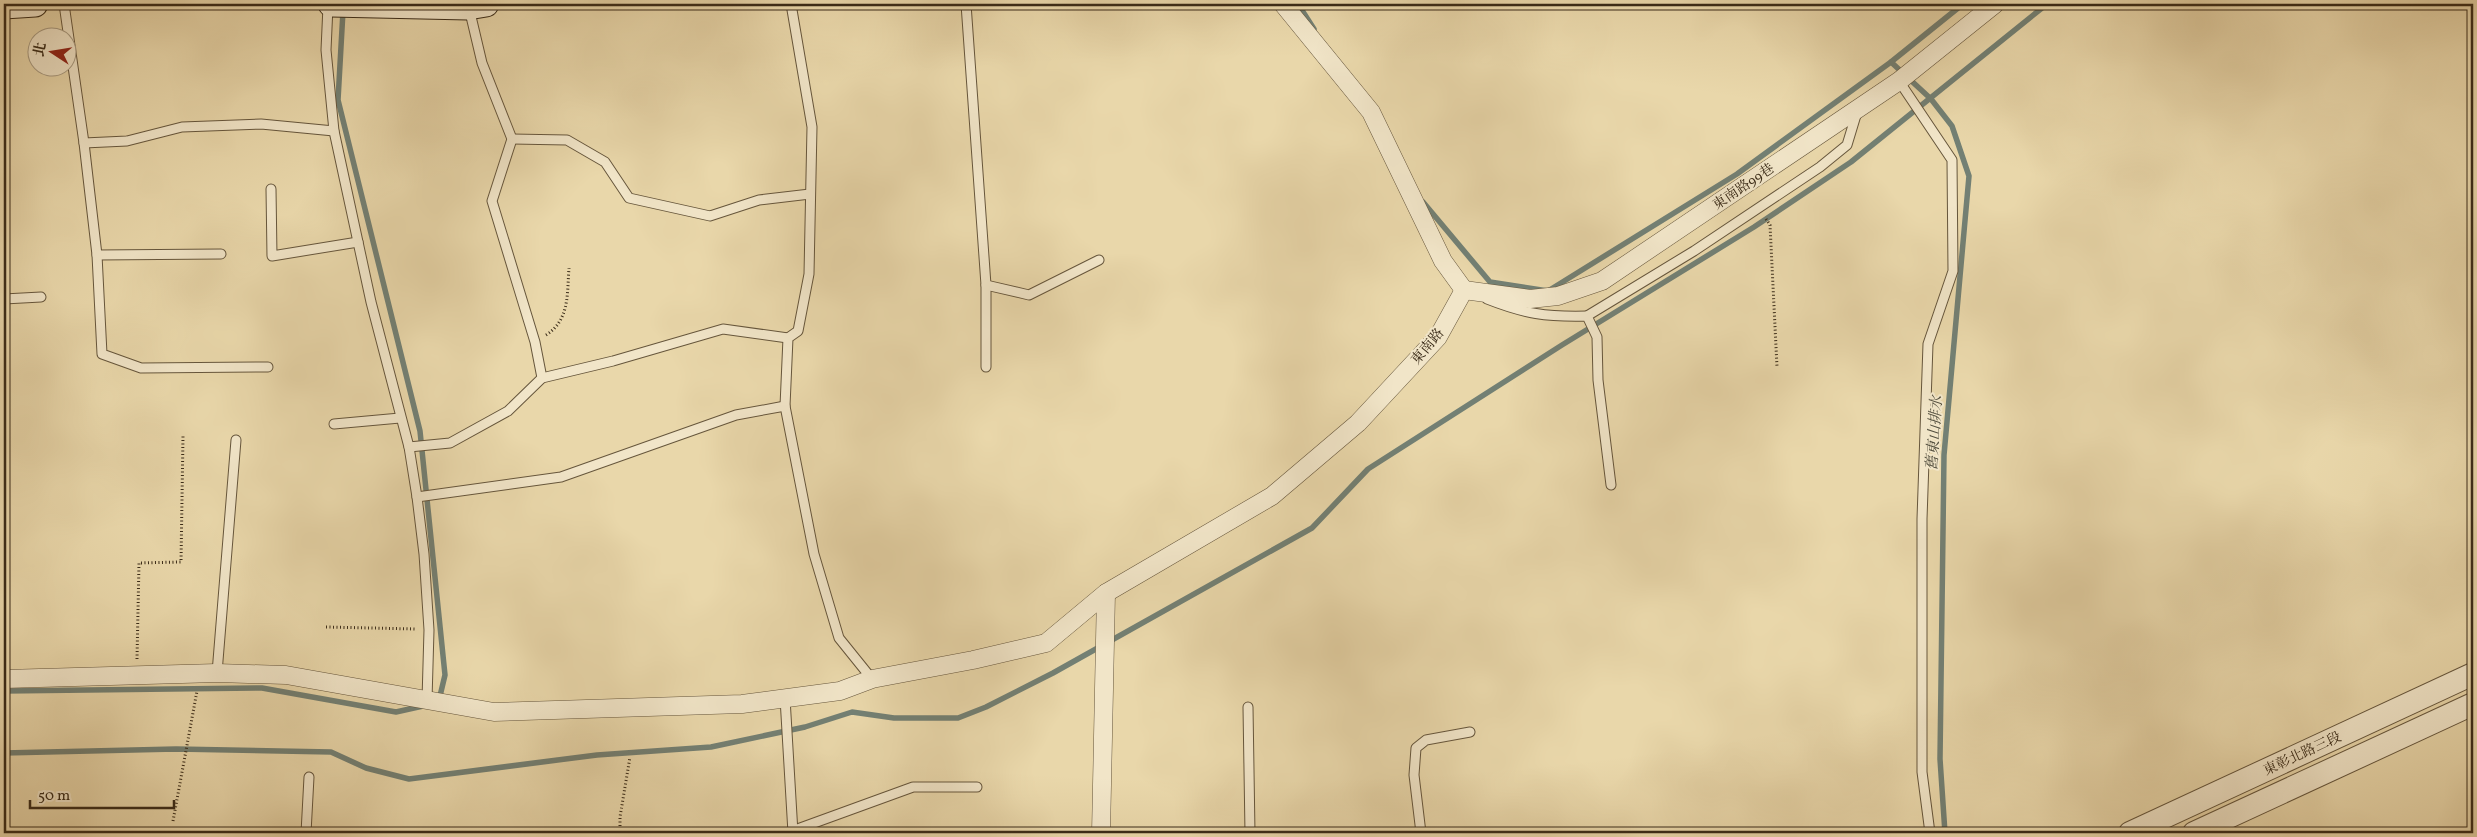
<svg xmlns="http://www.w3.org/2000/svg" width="2477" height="837" font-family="Vollkorn,'Noto Serif TC',serif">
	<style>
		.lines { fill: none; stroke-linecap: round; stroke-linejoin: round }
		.stream { stroke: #738074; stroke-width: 5.5 }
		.service-casing { stroke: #66563c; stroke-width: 11 }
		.minor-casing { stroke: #66563c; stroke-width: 19 }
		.tertiary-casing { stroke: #66563c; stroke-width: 24 }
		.secondary-casing { stroke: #3a2b18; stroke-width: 27 }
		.path { stroke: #3a2b18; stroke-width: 3; stroke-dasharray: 1 2.5; stroke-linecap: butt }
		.service { stroke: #f1e5c8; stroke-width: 9 }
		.minor { stroke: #f1e5c8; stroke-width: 18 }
		.tertiary { stroke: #f1e5c8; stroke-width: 22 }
		.secondary { stroke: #f1e5c8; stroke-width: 25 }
		.labels { text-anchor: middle; stroke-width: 4; stroke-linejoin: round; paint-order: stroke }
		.street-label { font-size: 14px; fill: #3a2b18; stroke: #f1e5c8 }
		.water-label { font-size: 15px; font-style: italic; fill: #524e3e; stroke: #f1e5c8 }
	</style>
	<rect width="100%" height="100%" fill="#e9d7aa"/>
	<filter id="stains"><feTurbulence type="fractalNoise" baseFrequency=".004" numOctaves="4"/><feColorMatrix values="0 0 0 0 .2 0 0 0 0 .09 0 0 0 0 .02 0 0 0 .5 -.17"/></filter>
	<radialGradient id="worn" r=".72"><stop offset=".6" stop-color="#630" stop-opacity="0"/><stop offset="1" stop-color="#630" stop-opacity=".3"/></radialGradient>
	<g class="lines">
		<g class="stream">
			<path d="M1298,4l16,25"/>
			<path d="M343,11l-5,89 82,331 25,244 -5,21 -3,2"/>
			<path d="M1891,62l40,37 21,27 17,50 -25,279 -4,304 5,74"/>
			<path d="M1423,202l67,80 58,9 189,-117 154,-112 72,-58"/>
			<path d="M4,691l258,-3 134,24 27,-6"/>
			<path d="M4,753l172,-4 155,3 35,16 43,11 188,-24 114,-8 94,-20 47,-15 42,6h64l28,-11 67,-34 259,-145 56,-59 194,-124 192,-118 97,-65 196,-158"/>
		</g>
		<g class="service-casing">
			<g id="service">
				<path d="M64,4l20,139 13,112 5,99 39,14 127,-1"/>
				<path d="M791,4l21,123 -3,147 -11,57 -10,7 -3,68 29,148 25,84 33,41"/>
				<path d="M966,4l20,281v82"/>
				<path d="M328,6l-2,44 8,81 37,171 38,145 8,50 7,57 5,76 -2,70"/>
				<path d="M469,8l13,55 30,76 -20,62 43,141 7,36"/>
				<path d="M1899,81l53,79 1,111 -25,73 -6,175v253l8,61"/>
				<path d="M512,139l55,1 38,22 24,36 81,18 49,-16 51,-6"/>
				<path d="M84,143l43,-2 55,-14 79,-3 73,7"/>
				<path d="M271,189l1,67 86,-14"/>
				<path d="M97,255l124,-1"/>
				<path d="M986,285l43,10 70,-35"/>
				<path d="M4,299l37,-2"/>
				<path d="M1487,299c38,15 59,18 100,17l10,21 1,43 13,105"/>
				<path d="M1587,316l107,-65 126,-84 27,-22 10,-33"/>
				<path d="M334,424l66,-6"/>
				<path d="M409,447l41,-4 58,-32 34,-33 71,-17 110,-32 65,9"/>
				<path d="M417,497l144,-20 175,-62 49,-9"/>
				<path d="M217,673l19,-233"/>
				<path d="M785,698l8,135"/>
				<path d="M1248,707l2,126"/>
				<path d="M792,831l121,-44h64"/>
				<path d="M306,833l3,-56"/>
				<path d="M1421,833l-7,-58 2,-27 10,-8 44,-8"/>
			</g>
		</g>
		<g class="minor-casing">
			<g id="minor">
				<path d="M1283,4l88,108 72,149 21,29"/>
				<path d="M1464,290l66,9 28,-3 44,-15 297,-200 96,-77"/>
				<path d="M4,679l213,-6 69,2 208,37 248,-8 98,-13 32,-12 101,-19 73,-17 60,-50 166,-97 86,-73 80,-86 26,-47"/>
				<path d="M1101,833l5,-240"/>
			</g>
		</g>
		<g class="tertiary-casing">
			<g id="tertiary">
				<path d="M2130,833l343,-159"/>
				<path d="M2194,833l279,-129"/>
			</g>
		</g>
		<g class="secondary-casing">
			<g id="secondary">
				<path d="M331,4l137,3 18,-3"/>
				<path d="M4,6l31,-2"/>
			</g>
		</g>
		<g class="path">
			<path d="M1766,219l4,6 7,142"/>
			<path d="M546,335c24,-15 21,-42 23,-67"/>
			<path d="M326,627l90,2"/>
			<path d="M137,659l2,-96 42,-1 2,-126"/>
			<path d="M173,821l24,-130"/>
			<path d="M620,833v-16l10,-60"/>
		</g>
		<use href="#service" class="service"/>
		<use href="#minor" class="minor"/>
		<use href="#tertiary" class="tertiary"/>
		<use href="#secondary" class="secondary"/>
	</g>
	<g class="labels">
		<g class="street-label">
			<text transform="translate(1743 186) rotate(-34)" y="5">東南路99巷</text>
			<text transform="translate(1427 346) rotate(-50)" y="5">東南路</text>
			<text transform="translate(2302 753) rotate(-25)" y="5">東彰北路三段</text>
		</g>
		<g class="water-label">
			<text transform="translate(1934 433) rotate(-86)" y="5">舊東山排水</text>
		</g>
	</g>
	<rect width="2477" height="837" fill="none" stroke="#e9d7aa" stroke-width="20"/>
	<rect x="5" y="5" width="2467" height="827" fill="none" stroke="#3a2b18" stroke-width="2.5"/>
	<rect x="10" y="10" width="2457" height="817" fill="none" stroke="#3a2b18"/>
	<g transform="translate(52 52) rotate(282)"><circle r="24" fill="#f1e5c8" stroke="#a89b82"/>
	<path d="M0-4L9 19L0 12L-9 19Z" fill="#8f2418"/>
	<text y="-8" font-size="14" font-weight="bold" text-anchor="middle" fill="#3a2b18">北</text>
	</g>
	<path d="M30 800v8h144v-8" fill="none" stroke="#3a2b18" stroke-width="2.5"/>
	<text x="38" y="800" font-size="15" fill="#3a2b18" stroke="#f1e5c8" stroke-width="4" paint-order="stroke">50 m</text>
	<rect width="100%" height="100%" filter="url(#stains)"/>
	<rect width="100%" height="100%" fill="url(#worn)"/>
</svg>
